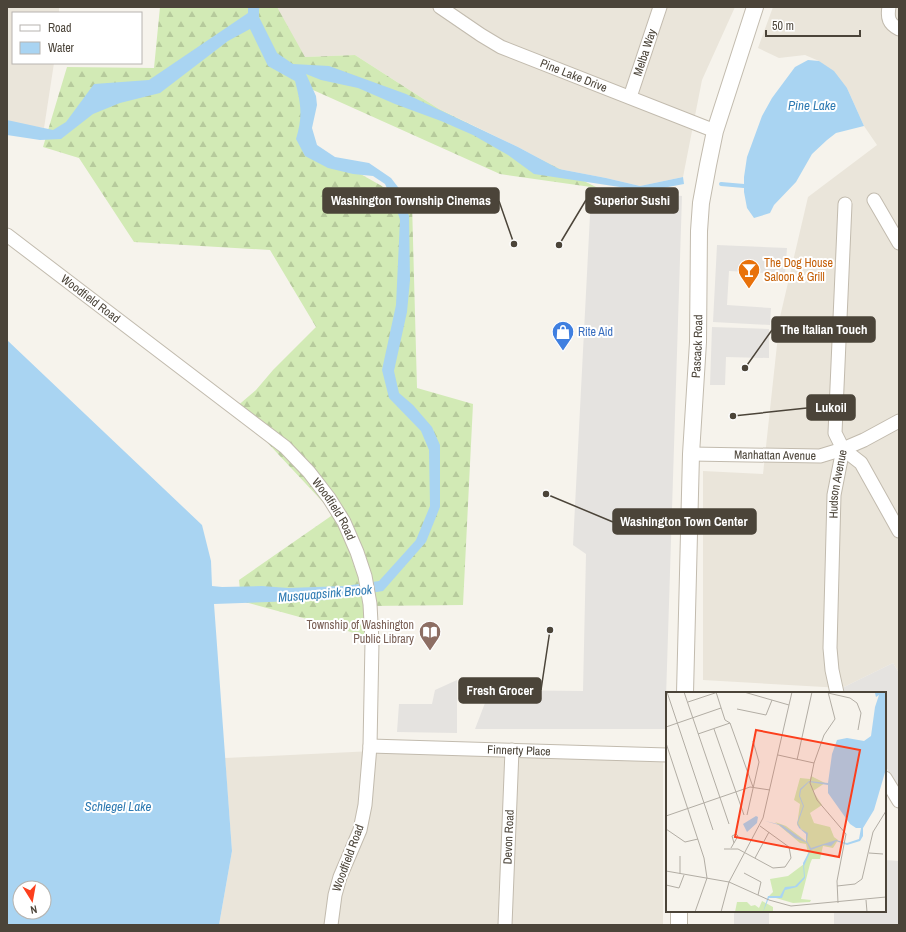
<svg xmlns="http://www.w3.org/2000/svg" width="906" height="932" font-family="'Archivo Narrow',sans-serif">
	<style>
		.residential { fill: #eae5da }
		.forest { fill: url(#forest-firs) }
		.parking { fill: #e5e3e0 }
		.water { fill: #a9d4f2; fill-rule: evenodd }
		.lines { fill: none; stroke-linecap: round; stroke-linejoin: round }
		.stream { stroke: #a9d4f2; stroke-width: 4 }
		.minor-casing { stroke: #c2bbae; stroke-width: 15 }
		.tertiary-casing { stroke: #c2bbae; stroke-width: 18 }
		.minor { stroke: #fff; stroke-width: 13 }
		.tertiary { stroke: #fff; stroke-width: 16 }
		.labels { text-anchor: middle; stroke-width: 4; stroke-linejoin: round; paint-order: stroke }
		.street-label { font-size: 12px; fill: #4b4439; stroke: #fff }
		.food-label { font-size: 12px; fill: #c56008; stroke: #fff; text-anchor: start }
		.shop-label { font-size: 12px; fill: #366cbe; stroke: #fff; text-anchor: start }
		.education-label { font-size: 12px; fill: #785e54; stroke: #fff; text-anchor: end }
		.water-label { font-size: 13px; font-style: italic; fill: #2e7ab2; stroke: #fff }
		.inset-road { fill: none; stroke: #b2ada4; stroke-width: 1 }
		.view { fill: #fc3f1d; fill-opacity: 0.15; stroke: #fc3f1d; stroke-width: 2 }
		.inset-edge { fill: none; stroke: #4b4439; stroke-width: 2 }
		.leader { fill: none; stroke: #4b4439; stroke-width: 1.5 }
		.callout-dot { fill: #4b4439; stroke: #fff; stroke-width: 1.5 }
		.callout { fill: #4b4439; stroke: #4b4439; stroke-width: 1.5 }
		.callout-label { font-size: 13px; text-anchor: middle; font-weight: bold; fill: #fff }
	</style>
	<defs>
		<pattern id="forest-firs" width="22" height="20" patternUnits="userSpaceOnUse"><rect width="22" height="20" fill="#d2eab5"/><path d="M5 1l3.5 6h-7zM16 11l3.5 6h-7z" fill="#b6ca9c"/></pattern>
	</defs>
	<rect width="100%" height="100%" fill="#f6f3ec"/>
	<g class="residential">
		<path d="M7,7h52v6h-46v50h41l-10,65 -37,-6z"/>
		<path d="M273,7h462l-33,73 -19,97 -43,9 -34,-8 -47,-9 -41,-22 -79,-38 -84,-54 -50,2z"/>
		<path d="M773,7h126v666l-6,-10 -51,25 -139,-8v-209l60,3 17,-157 28,-120 69,-52 -13,-19 -17,-38 -28,-27 -14,-6 -26,3 -21,-10z"/>
		<path d="M394,750l269,10v165h-444l13,-74 -7,-93z"/>
	</g>
	<path class="forest" d="M160,7h117l28,50 50,-2 84,54 159,79 -98,-14 -198,-89 7,60 103,58 5,185 56,16 -10,201 -92,1v33l-35,-12 -95,-26 -2,-21 95,-66 -99,-106 21,-18 17,-20 43,-43 -46,-77 -136,-8 -55,-84 -36,-11 24,-80 87,1z"/>
	<g class="parking">
		<path d="M598,188l84,8 -17,533h-190l15,-39 93,1 3,-137 -13,-9 17,-330z"/>
		<path d="M717,245l70,3 -2,26 -56,-3 -2,34 44,3 -1,17 -57,-3z"/>
		<path d="M712,327l57,2v29l-43,-1 -1,28h-15z"/>
		<path d="M893,663l6,10v117l-14,-25v-72h-41l-2,-5z"/>
		<path d="M457,680v53l-60,-1 2,-28h33l3,-14z"/>
		<path d="M885,860l14,1v64h-65v-14h51z"/>
		<rect x="734" y="911" width="35" height="14"/>
	</g>
	<g class="water">
		<path d="M248,7h12l-1,2v8l18,36 16,11 36,2 77,28 112,53 41,22 47,9 34,8 43,-9 1,7 -32,6 -19,-1 -99,-15 -26,-19 -35,-20 -32,-14 -46,-17 -37,-16 -37,-8 -15,-6 10,22 1,9 -5,23 5,17 18,12 34,6 22,15 10,13 8,25 1,64 -3,32 -13,59 5,22 14,12 19,22 8,18v62l-14,35 -43,49 -57,9 -112,4 18,247 -13,74h-212v-585l195,185 9,36 1,25 10,1 40,-1 26,2 57,-2 34,-5 37,-41 14,-34 -1,-56 -8,-19 -32,-33 -7,-28 14,-65 4,-85 -3,-10 -12,-26 -12,-8 -20,-2 -25,-6 -23,-12 -9,-17c7,-23 5,-35 -1,-58l-27,-15 -18,-37 -22,12 -68,52 -40,10 -27,11 -32,25 -21,1 -33,-5v-15l46,10 13,-8 28,-38 55,-4 99,-67zM20,888h24v24h-24z"/>
		<path d="M808,60l11,1 15,10 13,17 17,38 -28,7 -9,7 -15,14 -16,28 -22,23 -4,8 -16,5 -7,-10 -3,-16v-15l3,-20 15,-41 10,-18 23,-31z"/>
	</g>
	<g class="lines">
		<path class="stream" d="M721,184l23,2"/>
		<g class="minor-casing">
			<g id="minor">
				<path id="s1" d="M440,7l41,28 20,12 214,84"/>
				<path d="M889,7c-2,11 0,17 10,22"/>
				<path id="s2" d="M630,97l30,-90"/>
				<path d="M874,200l25,43"/>
				<path id="s3" d="M7,235l278,212 24,25 20,26 15,24 13,30 8,24 5,28 2,38 -2,104 -5,59 -5,25 -20,47 -5,18 -4,30"/>
				<path d="M843,449l18,14 38,68"/>
				<path id="s4" d="M691,454l129,2 23,-7 21,-9 35,-19"/>
				<path id="s5" d="M837,693l-5,-23 -2,-22 4,-153 9,-46 -8,-16 10,-229"/>
				<path id="s6" d="M370,746l297,9"/>
				<path d="M885,778l14,23"/>
				<path id="s7" d="M505,925l7,-175"/>
			</g>
		</g>
		<g class="tertiary-casing">
			<g id="tertiary">
				<path id="s8" d="M685,693l6,-239 7,-112 1,-111 2,-28 7,-38 7,-34 40,-124"/>
				<path d="M679,925v-14"/>
			</g>
		</g>
		<use href="#minor" class="minor"/>
		<use href="#tertiary" class="tertiary"/>
	</g>
	<defs>
		<g id="bar-pin" transform="scale(1.15)"><path d="M0 17L-7.5 6A9.5 9.5 0 1 1 7.5 6Z" fill="#e8710a" stroke="#fff"/><path d="M-6-5H6L.8 .8V4.5H3.5V6h-7V4.5H-.8V.8Z" fill="#fff"/></g>
		<g id="shop-pin" transform="scale(1.15)"><path d="M0 17L-7.5 6A9.5 9.5 0 1 1 7.5 6Z" fill="#3f7fe0" stroke="#fff"/><path d="M-5-2.5h2.3a2.7 3.5 0 0 1 5.4 0H5L5.5 6h-11ZM-1.5-2.5h3a1.5 2.3 0 0 0-3 0Z" fill="#fff"/></g>
		<g id="library-pin" transform="scale(1.15)"><path d="M0 17L-7.5 6A9.5 9.5 0 1 1 7.5 6Z" fill="#8d6e63" stroke="#fff"/><path d="M-6-4Q-3-5.5-.7-3.5V5Q-3 3-6 4ZM6-4Q3-5.5 .7-3.5V5Q3 3 6 4Z" fill="#fff"/></g>
	</defs>
	<g fill-rule="evenodd">
		<use href="#bar-pin" x="749" y="270"/>
		<use href="#shop-pin" x="563" y="332"/>
		<use href="#library-pin" x="430" y="632"/>
	</g>
	<g class="labels">
		<g class="street-label">
			<text dy="4" stroke="none"><textPath href="#s2" startOffset="47">Melba Way</textPath></text>
			<text dy="4" stroke="none"><textPath href="#s1" startOffset="151">Pine Lake Drive</textPath></text>
			<text dy="4" stroke="none"><textPath href="#s3" startOffset="105">Woodfield Road</textPath></text>
			<text dy="4" stroke="none"><textPath href="#s8" startOffset="347">Pascack Road</textPath></text>
			<text dy="4" stroke="none"><textPath href="#s4" startOffset="84">Manhattan Avenue</textPath></text>
			<text dy="4" stroke="none"><textPath href="#s5" startOffset="210">Hudson Avenue</textPath></text>
			<text dy="4" stroke="none"><textPath href="#s3" startOffset="429">Woodfield Road</textPath></text>
			<text dy="4" stroke="none"><textPath href="#s6" startOffset="149">Finnerty Place</textPath></text>
			<text dy="4" stroke="none"><textPath href="#s7" startOffset="88">Devon Road</textPath></text>
			<text transform="translate(348 858) rotate(-70)" y="4">Woodfield Road</text>
		</g>
		<g class="food-label">
			<text x="764" y="267">The Dog House<tspan x="764" dy="14">Saloon &amp; Grill</tspan></text>
		</g>
		<g class="shop-label">
			<text x="578" y="336">Rite Aid</text>
		</g>
		<g class="education-label">
			<text x="414" y="629">Township of Washington<tspan x="414" dy="14">Public Library</tspan></text>
		</g>
		<g class="water-label">
			<text x="812" y="110">Pine Lake</text>
			<text transform="translate(325 593) rotate(-5)" y="5">Musquapsink Brook</text>
			<text x="118" y="811">Schlegel Lake</text>
		</g>
	</g>
	<g transform="translate(666 692)">
		<rect width="220" height="220" fill="#f6f3ec"/>
		<path d="M145,84l14,7 -12,8 9,14 -12,8 4,10 16,4 4,10 4,3 -5,8 -10,-2 -3,13h-8l-2,5 -9,35 10,1 -1,2 -17,1 -24,-7 4,-4 -3,-13 18,-3 16,-12 4,-11 -2,-9 -6,-1 -25,-21 11,4 20,15 1,-7 -10,-9 3,-21 -6,-4 6,-22 10,1zM96,209l11,6v5h-38l2,-10h10l4,4 4,-1 4,3z" fill="#d2eab5"/>
		<path d="M219,0l1,77 -12,41 -11,18v8l-3,5 -13,4 -11,-4 -5,5 -7,-1 -13,5 -7,16 1,12 -8,9 -12,3 -3,8h-13l-6,14 5,-16h12l5,-9 10,-1 9,-9 -1,-14 7,-13 -3,-7 -12,-5 -16,-13 -14,-4 17,4 24,17v-8l-7,-6 -2,-5 6,-17 -4,-10 1,-7 9,-8 19,2 4,-29 5,-14 10,-2 17,3 7,-5 4,-29 4,-12 -3,2 -1,-4zM143,90l19,3v8l22,31 6,4h5l-2,11 -12,4 -11,-3 -25,8 -4,-7 1,-8 -7,-4 -3,-6 6,-17 -4,-10 1,-6zM90,124l2,1 -1,6 -10,9 -4,-8z" fill="#a9d4f2" fill-rule="evenodd"/>
		<path class="inset-road" d="M1,0l46,138M18,0l45,132M50,0l9,28 5,3 23,64M78,0l45,13M162,0l7,27 -11,16 -10,28 -4,20 7,17 29,34 -9,47 1,22M162,1l22,5 7,5 4,10 -3,17M22,10l30,-10M71,17l29,6 6,-15M0,35l55,-19M48,37l30,86M32,42l32,-11M0,51l38,115 3,20 -12,34M112,63l36,8M131,68l15,-68M81,123l12,-53 -6,-21M0,124l84,-29 20,3M0,137l19,13 13,-3M65,156l7,-12 -2,-2 -4,2 2,7M58,157h14l35,19 12,-1 6,-9 -2,-11 -29,-21M203,161l14,1M89,166l14,-26M0,179l63,11 34,-64 29,-126M78,181l17,9 -3,13M14,182v-18M0,193l13,3 5,-13M171,194l18,-2 7,-5 11,-47 13,-21M200,208l1,12M55,220l8,-30 40,18 22,6 95,-9"/>
		<path class="view" d="M90,38l104,20 -21,107 -104,-20z"/>
		<rect width="220" height="220" class="inset-edge"/>
	</g>
	<path class="leader" d="M559 245L586 200M514 244L499 201M745 368L772 330M733 416L807 408M546 494L613 522M550 630L541 690"/>
	<g class="callout-dot">
		<circle cx="559" cy="245" r="4"/>
		<circle cx="514" cy="244" r="4"/>
		<circle cx="745" cy="368" r="4"/>
		<circle cx="733" cy="416" r="4"/>
		<circle cx="546" cy="494" r="4"/>
		<circle cx="550" cy="630" r="4"/>
	</g>
	<g class="callout">
		<rect x="586" y="188" width="92" height="25" rx="4"/>
		<rect x="323" y="188" width="176" height="25" rx="4"/>
		<rect x="772" y="317" width="103" height="25" rx="4"/>
		<rect x="807" y="395" width="48" height="25" rx="4"/>
		<rect x="613" y="509" width="143" height="25" rx="4"/>
		<rect x="459" y="678" width="82" height="25" rx="4"/>
	</g>
	<g class="callout-label">
		<text x="632" y="205">Superior Sushi</text>
		<text x="411" y="205">Washington Township Cinemas</text>
		<text x="824" y="334">The Italian Touch</text>
		<text x="831" y="412">Lukoil</text>
		<text x="684" y="526">Washington Town Center</text>
		<text x="500" y="695">Fresh Grocer</text>
	</g>
	<rect width="906" height="932" fill="none" stroke="#4b4439" stroke-width="16"/>
	<rect x="12" y="12" width="130" height="52" fill="#ffffff" stroke="#b7b4b0"/>
	<rect x="20" y="25" width="20" height="6" fill="#ffffff" stroke="#b7b4b0"/>
	<text x="48" y="32" font-size="12" fill="#4b4439">Road</text>
	<rect x="20" y="42" width="20" height="12" fill="#a9d4f2" stroke="#b7b4b0"/>
	<text x="48" y="52" font-size="12" fill="#4b4439">Water</text>
	<g transform="translate(32 900) rotate(169)"><circle r="19" fill="#ffffff" stroke="#b7b4b0"/>
	<path d="M0-3L7 15L0 10L-7 15Z" fill="#fc3f1d"/>
	<text y="-6" font-size="11" font-weight="bold" text-anchor="middle" fill="#4b4439">N</text>
	</g>
	<path d="M766 30v6h94v-6" fill="none" stroke="#4b4439" stroke-width="2"/>
	<text x="772" y="30" font-size="12" fill="#4b4439" stroke="#ffffff" stroke-width="3" paint-order="stroke">50 m</text>
</svg>
